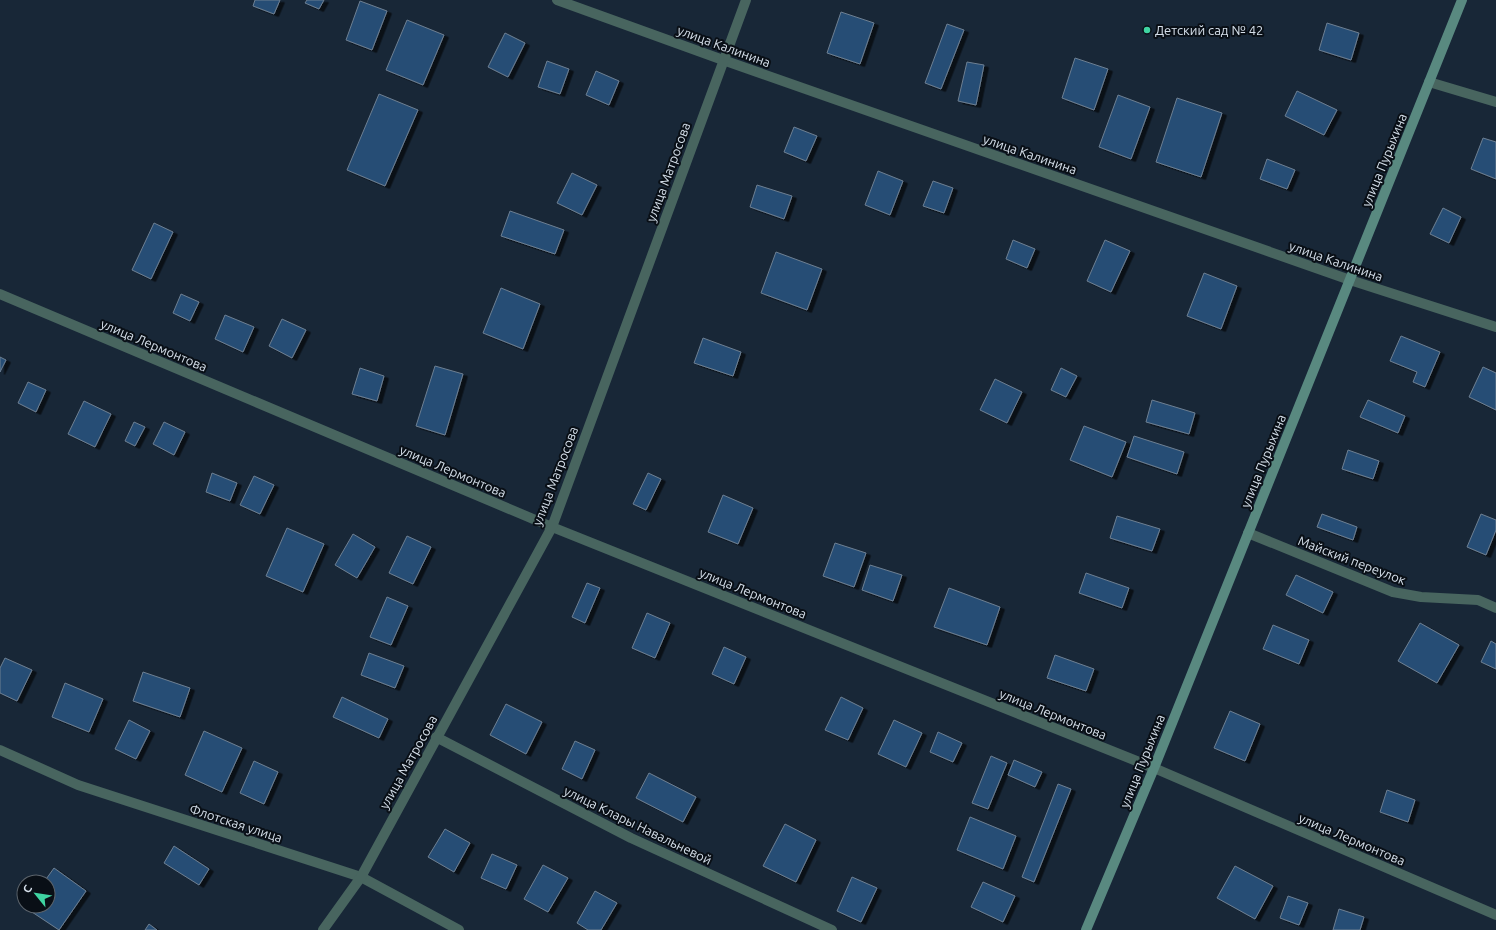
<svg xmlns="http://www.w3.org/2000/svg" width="1496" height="930" font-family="Ubuntu,sans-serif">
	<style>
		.building { fill: #274e75; stroke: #6d7f92; filter: url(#shadow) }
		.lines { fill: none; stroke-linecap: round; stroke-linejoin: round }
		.street { stroke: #48655f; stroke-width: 10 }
		.secondary { stroke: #598980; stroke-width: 10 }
		.poi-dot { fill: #3fd4a2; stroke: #090f16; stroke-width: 1.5 }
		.labels { text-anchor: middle; stroke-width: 4; stroke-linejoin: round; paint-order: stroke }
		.poi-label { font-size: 13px; fill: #d6e0eb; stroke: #090f16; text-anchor: start }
		.street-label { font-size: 13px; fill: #d6e0eb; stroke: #090f16 }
	</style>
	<defs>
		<filter id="shadow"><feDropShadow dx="4.5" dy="2.5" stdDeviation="0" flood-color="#0009"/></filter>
	</defs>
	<rect width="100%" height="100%" fill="#182737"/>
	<g class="building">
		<path d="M255,0h25l-6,14 -21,-8z"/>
		<path d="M307,0h17l-5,9 -14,-6z"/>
		<path d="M360,1l27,10 -15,39 -26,-10z"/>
		<path d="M841,12l33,11 -14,41 -33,-11z"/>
		<path d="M407,20l37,15 -21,50 -37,-15z"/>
		<path d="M1327,23l32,10 -8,27 -32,-10z"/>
		<path d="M947,24l17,6 -23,59 -16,-6z"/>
		<path d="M505,33l20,10 -17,34 -20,-10z"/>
		<path d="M1075,58l33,11 -14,41 -32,-12z"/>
		<path d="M547,61l22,8 -9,25 -22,-7z"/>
		<path d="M967,62l17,3 -8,40 -18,-4z"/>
		<path d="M596,71l23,10 -10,24 -23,-10z"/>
		<path d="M1297,91l40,19 -13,25 -39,-19z"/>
		<path d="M379,94l39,16 -33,76 -38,-16z"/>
		<path d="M1118,95l32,12 -19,52 -32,-12z"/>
		<path d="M1177,98l45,15 -21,64 -45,-15z"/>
		<path d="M794,127l23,9 -11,25 -22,-9z"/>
		<path d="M1483,138l13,4v37l-25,-10z"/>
		<path d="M1267,159l28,11 -8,19 -27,-10z"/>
		<path d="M878,171l25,10 -13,34 -25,-10z"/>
		<path d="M572,173l25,12 -15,30 -25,-12z"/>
		<path d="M933,181l20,7 -9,25 -21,-7z"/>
		<path d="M757,185l35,11 -8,23 -34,-12z"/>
		<path d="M1443,208l18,9 -12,26 -19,-9z"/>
		<path d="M510,211l54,19 -9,24 -54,-18z"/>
		<path d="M154,223l19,9 -22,47 -19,-9z"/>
		<path d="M1013,240l22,9 -8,19 -21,-9z"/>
		<path d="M1105,240l25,11 -19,41 -24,-11z"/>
		<path d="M776,252l46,17 -15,41 -46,-17z"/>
		<path d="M1204,273l33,13 -16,43 -34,-13z"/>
		<path d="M501,288l39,16 -17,45 -40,-16z"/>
		<path d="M181,294l18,8 -9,19 -17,-8z"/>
		<path d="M225,315l29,12 -11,25 -28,-13z"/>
		<path d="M282,319l24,11 -14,28 -23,-12z"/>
		<path d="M1401,336l39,16 -15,35 -12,-5 4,-10 -27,-11z"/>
		<path d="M703,338l38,14 -8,24 -39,-13z"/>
		<path d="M0,357l6,3 -6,12z"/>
		<path d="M435,366l28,8 -18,61 -29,-9z"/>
		<path d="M1483,367l13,6v37l-27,-13z"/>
		<path d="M360,368l24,8 -7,25 -25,-7z"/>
		<path d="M1061,368l16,8 -11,21 -15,-7z"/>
		<path d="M995,379l27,13 -15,31 -27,-13z"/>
		<path d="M28,382l18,8 -10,22 -18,-9z"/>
		<path d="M1152,400l43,13 -6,21 -43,-12z"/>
		<path d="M1368,400l37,16 -7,17 -38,-16z"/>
		<path d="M84,401l27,13 -16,33 -27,-13z"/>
		<path d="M134,422l11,5 -10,19 -10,-5z"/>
		<path d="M164,422l21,10 -11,23 -21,-11z"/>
		<path d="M1084,426l42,16 -14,35 -42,-17z"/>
		<path d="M1134,436l50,16 -7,22 -50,-17z"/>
		<path d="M1348,450l31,11 -6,18 -31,-10z"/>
		<path d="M212,473l25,10 -7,18 -24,-9z"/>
		<path d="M648,473l13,6 -15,31 -13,-6z"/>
		<path d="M254,476l20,9 -14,29 -20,-9z"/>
		<path d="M723,495l30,13 -15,36 -30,-12z"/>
		<path d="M1322,514l35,13 -4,13 -36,-13z"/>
		<path d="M1481,514l15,6v10l-10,25 -19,-8z"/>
		<path d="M1117,516l43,13 -8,22 -42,-13z"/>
		<path d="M287,528l37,16 -21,48 -37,-16z"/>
		<path d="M353,534l22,13 -18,31 -22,-13z"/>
		<path d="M407,536l24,11 -18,37 -24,-11z"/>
		<path d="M835,543l31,10 -12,34 -31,-11z"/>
		<path d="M870,565l32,10 -9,26 -31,-11z"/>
		<path d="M1086,573l43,15 -7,20 -43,-15z"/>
		<path d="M1296,575l37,17 -10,21 -37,-18z"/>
		<path d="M587,583l13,5 -15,35 -13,-6z"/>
		<path d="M949,588l51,19 -13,38 -53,-18z"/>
		<path d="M387,597l21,9 -17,39 -21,-8z"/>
		<path d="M647,613l23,10 -15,35 -23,-10z"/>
		<path d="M1420,623l39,22 -22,38 -39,-22z"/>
		<path d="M1273,625l36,15 -10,24 -36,-15z"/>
		<path d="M1491,641l5,3v25l-15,-7z"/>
		<path d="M724,647l22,10 -12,27 -22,-10z"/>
		<path d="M369,653l35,13 -9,22 -34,-13z"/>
		<path d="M1055,655l39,14 -8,22 -39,-13z"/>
		<path d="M5,658l27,12 -15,31 -17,-8v-25z"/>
		<path d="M143,672l47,16 -10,29 -47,-16z"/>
		<path d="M65,683l38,16 -14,33 -37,-15z"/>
		<path d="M342,697l46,22 -9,19 -46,-21z"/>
		<path d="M841,697l22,11 -15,32 -23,-10z"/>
		<path d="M506,704l36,18 -16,32 -36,-19z"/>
		<path d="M1230,711l30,13 -15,37 -31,-13z"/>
		<path d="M129,720l21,11 -14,28 -21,-10z"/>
		<path d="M894,720l28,13 -16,34 -28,-13z"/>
		<path d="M204,731l38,17 -20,44 -37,-17z"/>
		<path d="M938,732l24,11 -9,19 -23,-10z"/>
		<path d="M575,741l20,9 -13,29 -20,-10z"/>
		<path d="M991,756l16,7 -19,46 -16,-6z"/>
		<path d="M1014,760l28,12 -7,15 -27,-12z"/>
		<path d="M254,761l24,11 -14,32 -24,-11z"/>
		<path d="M649,773l47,24 -13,25 -47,-24z"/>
		<path d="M1058,784l13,5 -37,93 -12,-5z"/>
		<path d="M1387,790l28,10 -7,22 -28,-10z"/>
		<path d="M970,817l46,19 -13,33 -46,-19z"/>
		<path d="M785,824l31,16 -20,42 -33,-16z"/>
		<path d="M445,829l25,14 -16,29 -26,-15z"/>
		<path d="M174,846l35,23 -10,16 -35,-22z"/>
		<path d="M492,854l25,11 -11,24 -25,-11z"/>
		<path d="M543,865l25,13 -20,34 -24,-13z"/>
		<path d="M1235,866l38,20 -18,33 -38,-21z"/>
		<path d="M54,868l32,23 -27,39 -33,-22 2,-2h20v-24h-4z"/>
		<path d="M852,877l25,11 -16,34 -24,-11z"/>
		<path d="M983,882l32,14 -12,26 -32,-15z"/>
		<path d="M595,891l22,12 -16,27h-13l-11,-7z"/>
		<path d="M1288,896l20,7 -9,22 -19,-7z"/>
		<path d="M1339,909l25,8 -4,13h-27z"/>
		<path d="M149,924l8,6h-12z"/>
	</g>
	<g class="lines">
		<g class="street">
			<path d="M557,0l166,60 627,220 146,47"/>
			<path d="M1429,82l67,20"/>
			<path d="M0,294l552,233 602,241 342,147"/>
			<path d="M1248,533l145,59 28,5 57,3 18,8"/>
			<path d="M436,737l195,101 201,92"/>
			<path d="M0,750l78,35 283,92 98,53"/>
			<path d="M323,930l38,-53 191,-350 194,-527"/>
		</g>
		<path class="secondary" d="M1086,930l68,-162 308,-768"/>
	</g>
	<circle class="poi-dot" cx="1147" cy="30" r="4"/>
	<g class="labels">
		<g class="poi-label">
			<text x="1155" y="35">Детский сад № 42</text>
		</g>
		<g class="street-label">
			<text transform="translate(724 46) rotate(20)" y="5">улица Калинина</text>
			<text transform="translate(1030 154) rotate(19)" y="5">улица Калинина</text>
			<text transform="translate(1384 160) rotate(-68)" y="5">улица Пурыхина</text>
			<text transform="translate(668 172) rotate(-70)" y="5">улица Матросова</text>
			<text transform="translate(1336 261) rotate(19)" y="5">улица Калинина</text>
			<text transform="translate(154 345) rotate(23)" y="5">улица Лермонтова</text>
			<text transform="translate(1263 461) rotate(-68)" y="5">улица Пурыхина</text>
			<text transform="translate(453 471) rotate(23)" y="5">улица Лермонтова</text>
			<text transform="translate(555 476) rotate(-69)" y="5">улица Матросова</text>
			<text transform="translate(1352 560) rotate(21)" y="5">Майский переулок</text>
			<text transform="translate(753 593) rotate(22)" y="5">улица Лермонтова</text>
			<text transform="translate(1053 714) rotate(22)" y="5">улица Лермонтова</text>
			<text transform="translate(1142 761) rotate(-68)" y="5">улица Пурыхина</text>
			<text transform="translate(408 762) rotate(-61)" y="5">улица Матросова</text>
			<text transform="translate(236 823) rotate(18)" y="5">Флотская улица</text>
			<text transform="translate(638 825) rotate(26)" y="5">улица Клары Навальневой</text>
			<text transform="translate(1352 839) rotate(23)" y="5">улица Лермонтова</text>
		</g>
	</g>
	<g transform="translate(36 894) rotate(300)"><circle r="19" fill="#090f16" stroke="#5b636b"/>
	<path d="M0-3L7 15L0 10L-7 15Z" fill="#3fd4a2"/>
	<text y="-6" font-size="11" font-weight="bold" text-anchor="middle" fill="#d6e0eb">С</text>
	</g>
</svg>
